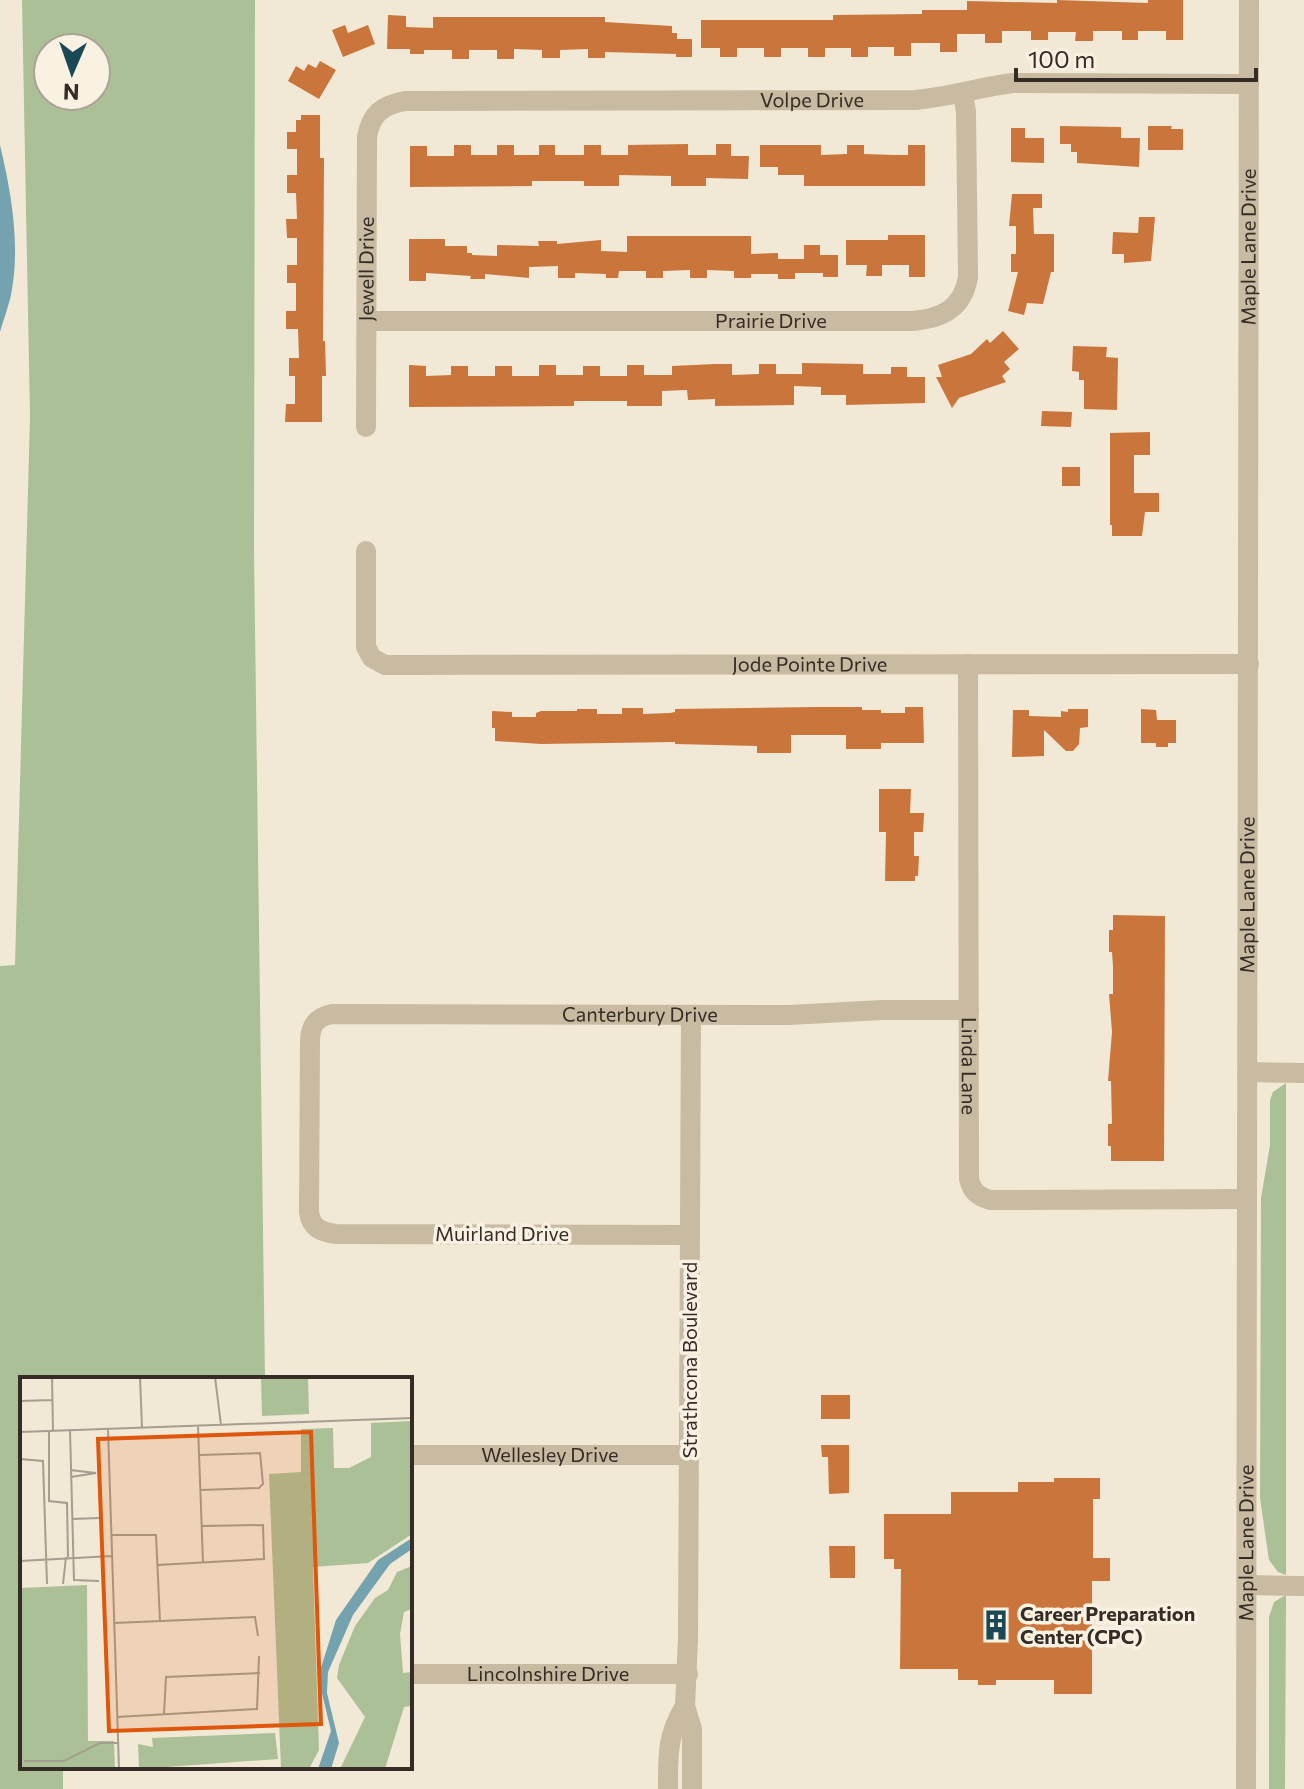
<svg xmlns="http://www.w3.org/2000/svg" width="1304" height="1789" font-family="Commissioner,sans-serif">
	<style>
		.green { fill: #abc096; fill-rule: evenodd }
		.water { fill: #74a3af }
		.building { fill: #ca753b }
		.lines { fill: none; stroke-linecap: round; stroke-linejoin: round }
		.minor { stroke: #c9baa2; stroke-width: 20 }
		.labels { text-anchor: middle; stroke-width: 7; stroke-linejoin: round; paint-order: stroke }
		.street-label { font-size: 20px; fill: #342c25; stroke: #f9f2e2 }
		.poi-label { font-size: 20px; font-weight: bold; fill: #342c25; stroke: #f9f2e2; text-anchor: start }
		.inset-road { fill: none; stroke: #a59d8f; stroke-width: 2 }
		.view { fill: #df570d; fill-opacity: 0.15; stroke: #df570d; stroke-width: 4 }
		.inset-edge { fill: none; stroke: #342c25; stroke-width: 4 }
	</style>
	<rect width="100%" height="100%" fill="#f1e9d6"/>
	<g class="green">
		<path d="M22,0h233l-1,551 11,828h-243v388h41v22h-63v-823l15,-1 15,-548zM96,48v48h-48v-48z"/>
		<path d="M1286,1083v492l-8,-3 -9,-12 -9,-62 1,-300 9,-53v-45l3,-8z"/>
		<path d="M1286,1595l-1,194h-16v-172l5,-15z"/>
	</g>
	<path class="water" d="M0,145c11,46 20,97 12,144 -2,14 -8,29 -12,43z"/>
	<g class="building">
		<path d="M1057,0l91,3v-3h35v40h-17v-9h-28v9h-16v-9h-29v10h-18l1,-9h-28v8h-17v-9h-29v12h-17v-9h-28v18h-17v-9h-29v13h-17v-9h-26v10h-17v-9h-26v9h-17v-9h-27v9h-17v-9h-27v9h-17v-9h-19v-28h132v-5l89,-1v-4h45v-9l90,2z"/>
		<path d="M388,15l18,1v11l27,1v-11h172v5l67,4v7h5v6h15v18h-16v-3l-71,-2v6h-17v-9l-28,1v8h-18v-8l-28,-1v10h-17v-9h-28v9h-17v-9h-28v4h-14v-5h-23z"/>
		<path d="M345,25l3,8 20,-8 7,19 -32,13 -11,-27z"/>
		<path d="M320,61l16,9 -17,29 -31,-18 8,-15 8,5 4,-7 8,4z"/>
		<path d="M301,115h19v43h4l-1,183h2l1,35h-4v46h-37l1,-18h9v-28h-6v-18h10l-1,-29h-12v-18h10v-28h-9v-18h10v-27h-10l-1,-19h11l-1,-26h-9v-18h10v-26h-10v-17h9v-12h5z"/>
		<path d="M1060,126l61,1v11h19l-1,29 -62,-4v-11h-6v-8h-11z"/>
		<path d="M1148,126h24l-1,3h12v21h-35z"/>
		<path d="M1011,128h14v10h19v25l-33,-1z"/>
		<path d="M688,144v11h28v-11h15v12h18l-1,23 -42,-1v8h-35v-10l-52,-1v11h-35v-5h-52v5l-122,1v-41h17v10h27v-11h17v10h26v-10h17v10h25v-10h16v10h29v-10h17v10h27v-10z"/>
		<path d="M760,145h61v10l26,-1v-9h17v9l30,1h14v-10h17v41h-121v-11h-26v-8h-18z"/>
		<path d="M1012,194h30v14h-9l1,26h20v38h-3l-8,32 -16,-1 -3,12 -16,-4 10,-39h-7v-18h5v-28h-7z"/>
		<path d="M1139,217h16l-4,44 -27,2v-9h-12l1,-22 25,1z"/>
		<path d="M888,235h37v42h-16v-12h-27v11h-16l1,-11h-21v-25h42z"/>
		<path d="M627,236h124v18l27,-1v6h26v-14h16v10h18v22h-15v-4h-28v6h-17v-5h-27v4h-17v-7l-27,-1v8h-17v-8l-27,1v7h-17v-7h-27l-1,7h-12v-4l-31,-1v5h-17v-12l-29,1v11l-44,-4v5h-15l1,-3 -45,-3v8h-17v-42h36v7h22v7h5v2l25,1v-11l42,1 -1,-5h19v3l44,-4v11l26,1z"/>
		<path d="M1003,331l16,18 -15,13 6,7 -8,7 4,6 -47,16 -7,10 -16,-31h6l-4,-12 33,-11 16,-15 3,4z"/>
		<path d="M1073,346l34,1 -1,10 12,1 -1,52 -33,-1v-29h-5v-8l-7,-1z"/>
		<path d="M802,363l61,1v10h28v-7h16v10h18v26l-79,2v-10h-25v-8l-27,-1v19l-79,1v-7l-27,1 -1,-10 -25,1v15h-35v-5h-53v5l-165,1v-42l17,1v10l25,-1v-9h17v10h27v-10h17v10h27v-11h17v10h27v-9h17v10h27v-11h17v10h28v-9l43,-2h17v11l27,-1v-10h17v10h26z"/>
		<path d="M1042,411l30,1 -1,15 -30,-1z"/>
		<path d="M1150,432v23h-16v38h25v19h-14l-3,24h-30v-11h-2v-92z"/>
		<rect x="1062" y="467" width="18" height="19"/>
		<path d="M816,707h46v3h19v3h24v-6h18l1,36h-43v6h-35v-14h-55v18h-34v-7l-82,-2v-2l-134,2 -46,-3v-13h-3v-17l20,1v5h24v-4l5,-2h36v-2h20v5h25v-6h21v6l27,-1 5,-1v-3z"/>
		<path d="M1068,709h20v18l-8,1 -1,16 -6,7h-7l-22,-21v26l-32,1 1,-47h16v6l32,1v-6l7,1z"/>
		<path d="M1141,709l15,1 1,10h19v23h-8v4h-12v-4h-15z"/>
		<path d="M879,789h32l-1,24h14l-1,19h-9v24h5l-1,20h-3v5h-30l1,-49h-7z"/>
		<path d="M1113,915l52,1 -1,245h-53v-15h-3v-22h4l-1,-43h-3l4,-49 -3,-38h4v-28l-1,-14h-3v-22h4z"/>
		<rect x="821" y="1395" width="29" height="24"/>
		<path d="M821,1445h28v48l-20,1 -1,-37h-6z"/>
		<path d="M1054,1478h46v21h-7v59h17v23h-18v113h-38v-14h-58v5h-18v-5h-20v-11h-58l1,-100h-7v-10h-10v-45h67v-22h67v-10h36z"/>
		<path d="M829,1546h26v32h-25z"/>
	</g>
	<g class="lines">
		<g class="minor">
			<path id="s1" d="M367,321h544c30,-2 52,-12 57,-44l-2,-165 -3,-19"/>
			<path id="s2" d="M366,427l1,-290c4,-23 15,-32 38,-36l510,-1c34,-3 65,-13 98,-17l236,1"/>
			<path id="s3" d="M366,551v96l6,11 13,7 864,-1"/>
			<path id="s4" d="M968,664l1,515c3,13 9,17 21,21l257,-1"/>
			<path d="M691,1015l-3,624 -3,67 7,23v60"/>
			<path d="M1247,1072l57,1"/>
			<path id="s5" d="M690,1235l-354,-1c-15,-2 -25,-6 -27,-22l1,-170c0,-17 6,-25 22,-28l457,1 93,-5h87"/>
			<path id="s6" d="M410,1455h279"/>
			<path d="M1247,1585l57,1"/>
			<path id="s7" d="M410,1674h278"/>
			<path d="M668,1789c0,-34 -1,-54 17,-83"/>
			<path id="s8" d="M1246,1789l3,-1789"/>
		</g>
	</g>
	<defs>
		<g id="building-bare" transform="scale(2.4)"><path d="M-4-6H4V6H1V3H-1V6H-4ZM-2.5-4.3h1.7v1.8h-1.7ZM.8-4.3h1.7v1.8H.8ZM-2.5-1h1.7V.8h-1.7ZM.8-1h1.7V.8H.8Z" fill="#194856" stroke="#f9f2e2" stroke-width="2.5" paint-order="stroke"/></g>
	</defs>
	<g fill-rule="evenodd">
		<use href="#building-bare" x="996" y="1625"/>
	</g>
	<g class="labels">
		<g class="street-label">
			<text dy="7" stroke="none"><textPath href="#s2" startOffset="754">Volpe Drive</textPath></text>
			<text dy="7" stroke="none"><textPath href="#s8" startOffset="1542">Maple Lane Drive</textPath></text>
			<text dy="7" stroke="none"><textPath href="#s2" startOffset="158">Jewell Drive</textPath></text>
			<text dy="7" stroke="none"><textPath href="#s1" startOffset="404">Prairie Drive</textPath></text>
			<text dy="7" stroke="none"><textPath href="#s3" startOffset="548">Jode Pointe Drive</textPath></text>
			<text dy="7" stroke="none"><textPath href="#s8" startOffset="894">Maple Lane Drive</textPath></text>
			<text dy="7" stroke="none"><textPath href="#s5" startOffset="910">Canterbury Drive</textPath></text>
			<text dy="7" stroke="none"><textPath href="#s4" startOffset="402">Linda Lane</textPath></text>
			<text x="502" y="1241">Muirland Drive</text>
			<text transform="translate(690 1360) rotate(-90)" y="7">Strathcona Boulevard</text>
			<text dy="7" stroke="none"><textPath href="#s6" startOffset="140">Wellesley Drive</textPath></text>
			<text dy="7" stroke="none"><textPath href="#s8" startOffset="246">Maple Lane Drive</textPath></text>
			<text dy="7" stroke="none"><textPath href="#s7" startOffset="138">Lincolnshire Drive</textPath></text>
		</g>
		<g class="poi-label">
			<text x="1020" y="1621">Career Preparation<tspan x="1020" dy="23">Center (CPC)</tspan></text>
		</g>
	</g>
	<g transform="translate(20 1377)">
		<rect width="392" height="392" fill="#f1e9d6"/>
		<path d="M241,0h47l1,37 -47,2zM392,44v113l-44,29 -55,4 6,183 -10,19h-28l-12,-295 32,-2v-43l32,-1 1,40h15l22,-11v-34zM392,189v43l-8,3 -4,22 3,39 9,-1v34l-8,1 -19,62h-45l25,-52 -28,-39 2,-13 16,-39 20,-28 13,-8 9,-18zM67,208l1,156h26l1,28h-95v-181zM255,356l3,26 -139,10 -1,-25 15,3 -1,-9z" fill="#abc096"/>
		<path d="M392,161v11l-22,15 -37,51 -25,57 -1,21 12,50 -8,26h-13l13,-38 -13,-54 18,-57 42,-60z" fill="#74a3af"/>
		<path class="inset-road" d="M32,0l1,54M120,0l2,51M195,0l6,48M0,24l32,-1M178,49l5,136M88,52l11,340M50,53l4,150 25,1M29,54v70l18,2 1,54M0,55l392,-14M180,78l60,-2 3,31 -4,4 -58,2M0,82l23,2 4,123M50,93l26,3 -25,4M52,142l27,-1M91,158h45l4,86M0,184l92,-5M137,188l107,-6 -1,-34 -61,1M43,207l3,-27M94,246l141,-6 3,19M144,337l2,-37 94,-4M97,340l140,-8 2,-53M4,384h40l36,-18h18"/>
		<path class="view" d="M291,55l10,292 -212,7 -11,-292z"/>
		<rect width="392" height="392" class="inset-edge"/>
	</g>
	<g transform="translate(72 72) rotate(182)"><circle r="38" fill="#f9f2e2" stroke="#aaa396" stroke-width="2"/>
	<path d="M0-6L14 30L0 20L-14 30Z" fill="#194856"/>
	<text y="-12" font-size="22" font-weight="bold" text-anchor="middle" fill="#342c25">N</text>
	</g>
	<path d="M1016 68v12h240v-12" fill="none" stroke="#342c25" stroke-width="4"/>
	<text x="1028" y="68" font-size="24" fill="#342c25" stroke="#f9f2e2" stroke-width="6" paint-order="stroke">100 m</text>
</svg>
